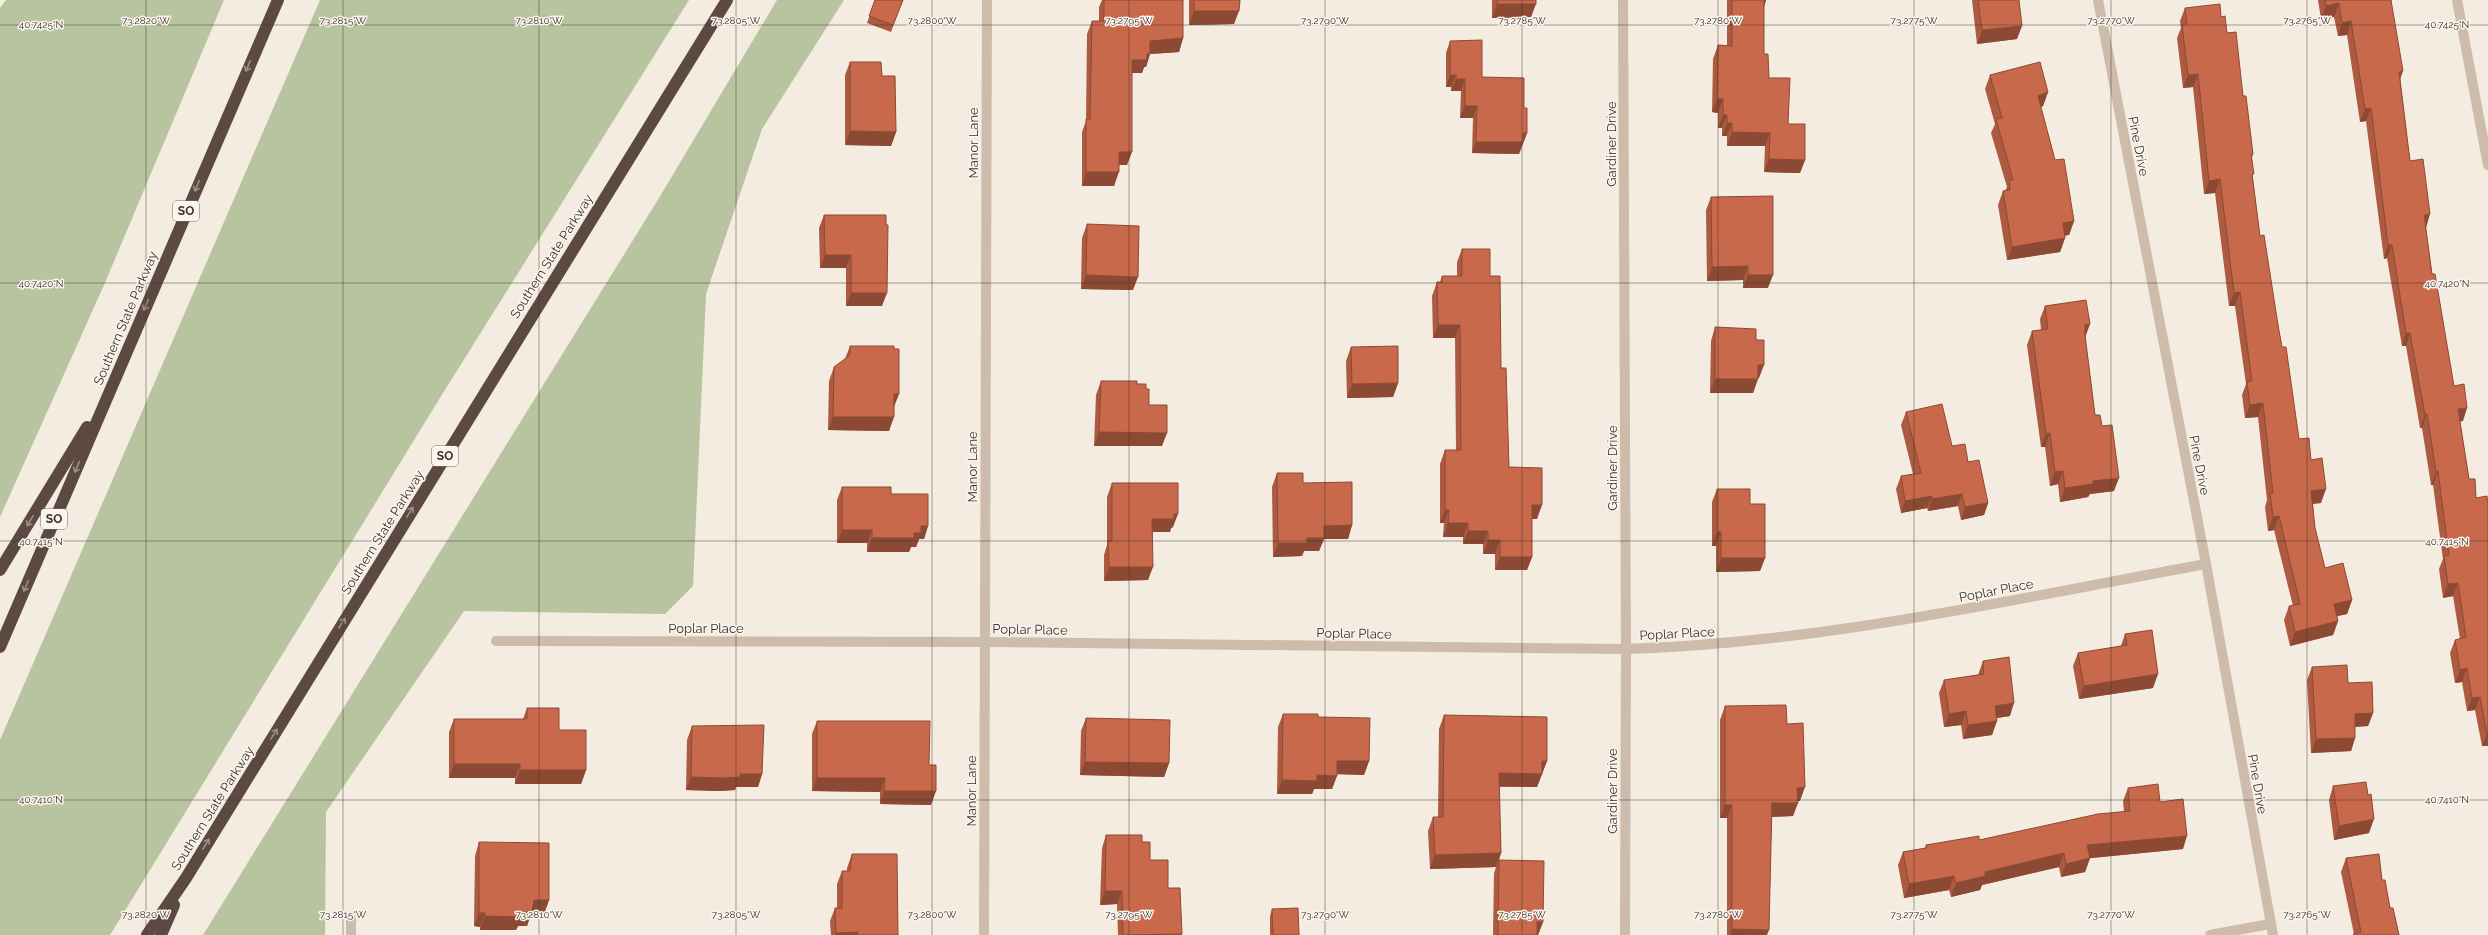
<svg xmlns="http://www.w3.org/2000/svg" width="2488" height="935" font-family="Raleway,sans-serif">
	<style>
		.green { fill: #b8c4a0 }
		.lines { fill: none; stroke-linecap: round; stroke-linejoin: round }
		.minor { stroke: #cdbbac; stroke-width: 10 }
		.motorway { stroke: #5c4a42; stroke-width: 12 }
		.wall { fill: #ac5a40 }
		.shaded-wall { fill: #8c4a34 }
		.building { fill: #c8694b; stroke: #8c4a34 }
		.oneway { stroke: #9c8e87 }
		.ticks { fill: none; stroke: #3b302b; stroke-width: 1; stroke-opacity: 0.45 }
		.labels { text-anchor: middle; stroke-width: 3; stroke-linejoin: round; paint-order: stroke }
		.shield { fill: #fbf5ee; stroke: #756b66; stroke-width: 1 }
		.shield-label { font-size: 12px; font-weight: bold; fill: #3b302b }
		.street-label { font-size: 13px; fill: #3b302b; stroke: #fbf5ee }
		.ticks-label { font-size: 10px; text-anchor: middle; fill: #3b302b; stroke: #fbf5ee; stroke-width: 3; stroke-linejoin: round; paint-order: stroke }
	</style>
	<rect width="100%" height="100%" fill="#f4ebe1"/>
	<g class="green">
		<path d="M6,0h218l-120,285 -104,232v-509z"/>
		<path d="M320,0h369l-246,393 -333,542h-110v-195z"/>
		<path d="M777,0h67l-82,129 -56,165 -13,292 -28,28 -201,-3 -138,201 -1,123h-122l456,-737z"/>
	</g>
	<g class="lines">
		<g class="minor">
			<path d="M1623,0l3,649 -1,286"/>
			<path d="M2098,0l108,564 67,371"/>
			<path d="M2457,0l31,165"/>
			<path d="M496,641l488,1 642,7c195,-6 388,-50 580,-85"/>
			<path d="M351,935v-16"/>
			<path d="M984,935l3,-935"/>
			<path d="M2210,935l60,-11"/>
		</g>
		<g class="motorway">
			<path d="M0,570l87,-143"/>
			<path d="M0,647l278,-647"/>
			<path d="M147,935l39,-57 541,-878"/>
			<path d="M161,935l13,-30"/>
		</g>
	</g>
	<g class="wall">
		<path d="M875,0h28l-12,32 -24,-9z"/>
		<path d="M1102,0h81v38l-4,14 -29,2 -4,13h-2l-2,6h-10l-5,92h-8l-5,21h-32v-54l4,-11 1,-87 5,-13h7v-14z"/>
		<path d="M1189,0h51l-6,24 -45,1z"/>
		<path d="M1492,0h44l-5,17 -39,1z"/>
		<path d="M1727,0h39l-2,7v47l5,24 19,46 17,36 -5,13 -36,-1 1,-26h-38v-10h-5v-8h-4v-15l-6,-1 1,-53 5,-14 9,1z"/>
		<path d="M1972,0h47l-2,39 -40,5z"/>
		<path d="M2318,0h73l19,161 16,67 6,46 22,112 9,35h-3l9,58 7,19 12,6v242h-6l-7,-36 -8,1 -5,-29 -7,1 -5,-30 5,-13 5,-1 -7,-43 -10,2 -4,-29 4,-10 -10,-74h-2l-9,-57h-2l-14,-82h-4l-15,-88 -3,1 -18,-138 -6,1 -13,-87 -9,1 -4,-19 -13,2z"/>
		<path d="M2185,8l36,9 6,16 16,63 10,58 -1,4 1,21 7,57 18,89 21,114 12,21 10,43 -8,1 2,24 10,40 27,32 -5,14 -10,2 1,5 -5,14 -43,11 -6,-26 5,-14h4l-19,-76 -6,1 -3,-24 2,-7 -9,-83 -13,1 -3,-23 4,-11 -11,-78h-6l-14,-113 -11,1 -11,-107 -10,1 -6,-50 4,-10 -1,-7z"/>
		<path d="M1450,41l32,36 42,31 3,25 -8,21 -47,-1 1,-35h-13l1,-27h-10v-4h-5v-34z"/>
		<path d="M850,62l32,14 14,56 -5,14 -46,-1v-70z"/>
		<path d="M1990,75l58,17 -5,14 -2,1 14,53 19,61 -5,14h-4v3l-5,14 -53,8 -9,-55 5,-14h2l2,-4 -16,-54 4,-9 -10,-35z"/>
		<path d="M1711,197l57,91h-25v-8l-36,1 -1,-71z"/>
		<path d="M824,215l62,10 -4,81h-36v-38h-26l-1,-40z"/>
		<path d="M1087,224l46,66 -52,-1 1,-51z"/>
		<path d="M1462,249l28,27 11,92 8,99 28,52h-5v38l-5,13h-32v-16h-12v-10h-20v-7h-20l1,-14h-4v-59l5,-14h11l-1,-112h-22l-1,-42 5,-14h3l2,-6h15v-14z"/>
		<path d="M2045,306l40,31 10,78 7,11 12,65 -24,3 -2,3 -28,5 -2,-18 -8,2 -5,-39h-4l-14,-102 5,-14 9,-1 -1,-11z"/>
		<path d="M1715,327l41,13 3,38h-1l-5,15h-43l1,-52z"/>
		<path d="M850,346l44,61 -5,24 -61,-1 1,-49 5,-14 11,-8z"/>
		<path d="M1351,347l47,36 -5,14 -46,1 -1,-37z"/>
		<path d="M1101,381l36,3 9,5 3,16 13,41h-68l2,-51z"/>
		<path d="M1906,412l46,34 16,16 20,41 -4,12 -23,5 -3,-14 -30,5 -1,-3 -26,5 -5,-24 5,-13 12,-2 -12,-49z"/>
		<path d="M1277,473l26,10 49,42 -4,14h-24l-5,12h-15l-2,5 -29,1 -1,-70z"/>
		<path d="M1112,483l61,44 -2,1 -1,4h-17l-5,48 -44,1v-26l3,-10v-48z"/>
		<path d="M842,487l49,7 37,32 -4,13h-5l-3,8h-5l-2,5h-42v-9h-30v-43z"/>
		<path d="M1717,489l48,69 -5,13 -44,1v-26h-4v-44z"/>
		<path d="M2125,634l28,54 -74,11 -6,-33 5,-13 43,-7z"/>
		<path d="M1983,661l27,55 -13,2 -5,17 -29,4 -2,-14 -17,2 -5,-34 5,-13 34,-5z"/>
		<path d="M2312,667l36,16 25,30 -5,13 -13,1v11l-4,13 -40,2 -4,-73z"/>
		<path d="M1725,706l62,18 13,77h-2l-5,15 -21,1 -5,118h-40v-117h-7v-98z"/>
		<path d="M527,708l32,22 27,40 -5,14h-66v-6h-66v-46l5,-13h69z"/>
		<path d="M1283,714l35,3 51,44 -5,14 -27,-1 -5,15h-18l-2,5h-35l1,-67z"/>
		<path d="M1444,715l103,46 -10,26h-38l2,66 -2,7 44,62 -5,13h-45l1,-62 2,-6 -66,2 -2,-38 5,-14h5l1,-88z"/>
		<path d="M1086,718l83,45 -5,14 -84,-2 1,-44z"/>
		<path d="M817,721l112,44 2,40 -51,-1v-12l-68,-1v-57z"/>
		<path d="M692,726l70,48 -4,13h-22l-1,3 -17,1 -32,-1 1,-50z"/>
		<path d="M2333,786l36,47 -35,7 -5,-40z"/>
		<path d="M2128,788l32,14 23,47 -93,9 -5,14 -24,5 -2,-10 -77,18 -2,5 -29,7 -2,-7 -45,8 -6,-33 5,-13 22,-4 1,-3 53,-5 145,-28 -1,-11z"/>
		<path d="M1106,835l36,7 8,18 18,28 14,47h-64l-1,-31 -17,1 2,-57z"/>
		<path d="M479,842l70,58 -5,14h-13l-4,12h-9l-2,4h-36v-3l-6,-1 1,-70z"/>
		<path d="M852,854l46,81h-67l-1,-14 5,-13h2v-24l5,-13h5v-3z"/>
		<path d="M2346,858l36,22 17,55h-46l1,-1 -13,-62z"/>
		<path d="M1272,909l27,26h-29v-19z"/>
	</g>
	<g class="shaded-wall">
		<path d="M1762,0h4l-3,10z"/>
		<path d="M2339,3l-5,14 -13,2 5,-13z"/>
		<path d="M1497,4h39l-5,13 -39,1z"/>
		<path d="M1194,11h45l-5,13 -45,1z"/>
		<path d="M2351,21l-4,14 -9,1 4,-13z"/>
		<path d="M2022,26l-5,13 -40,5 5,-14z"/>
		<path d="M1183,38l-4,14 -29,2 -4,13h-2l-2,6h-15l5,-13 18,-19z"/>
		<path d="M2403,71l-5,14 1,-13z"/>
		<path d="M2198,74l-5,13 -10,1 5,-13z"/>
		<path d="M1450,75h6l-5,12h-5z"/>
		<path d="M1456,79h9l-4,12h-10z"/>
		<path d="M2048,92l-5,14 -10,3 5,-13z"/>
		<path d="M1717,99h6l-5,14 -6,-1z"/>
		<path d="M1465,106h12l-4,12h-13z"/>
		<path d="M2371,108l-5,13 -6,1 5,-13z"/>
		<path d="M1723,115h4l-5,13h-4z"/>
		<path d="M1727,123h5l-5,13h-5z"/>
		<path d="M850,131l46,1 -5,14 -46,-1z"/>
		<path d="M1732,132l38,1 -5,13h-38z"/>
		<path d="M1523,133h4l-8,21 -47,-1 4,-11z"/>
		<path d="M1119,152h13l-5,13h-13z"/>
		<path d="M1769,159l36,1 -5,13 -36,-1z"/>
		<path d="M1086,172h33l-5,14h-32z"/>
		<path d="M2220,179l-5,14 -11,1 5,-13z"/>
		<path d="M2430,214l-4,14 -2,-13z"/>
		<path d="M2074,221l-5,14 -11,2 5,-14z"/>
		<path d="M2065,238l-5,14 -53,8 5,-13z"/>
		<path d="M2388,245h4l-5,13 -3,1z"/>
		<path d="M825,255h26l-5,13h-26z"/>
		<path d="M1748,266l-5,14 -36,1 5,-14z"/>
		<path d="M1086,275l52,2 -5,13 -52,-1z"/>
		<path d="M1748,275h25l-5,13h-25z"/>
		<path d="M2240,292l-5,14h-6l5,-13z"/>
		<path d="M851,293h36l-5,13h-36z"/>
		<path d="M2090,324l-5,14v-13z"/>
		<path d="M1438,325h22l-5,13h-22z"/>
		<path d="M2406,333h4l-4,13h-4z"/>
		<path d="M1758,365h6l-5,13h-6z"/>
		<path d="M1715,379h43l-5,14h-43z"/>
		<path d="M1398,383l-5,14 -46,1 5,-14z"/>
		<path d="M894,394h5l-5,13z"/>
		<path d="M2263,403l-5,14 -13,1 5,-13z"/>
		<path d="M2467,408l-4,13 -10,2 5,-14z"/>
		<path d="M2427,414l-5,14h-2l5,-13z"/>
		<path d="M833,417h61l-5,14 -61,-1z"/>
		<path d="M1099,432l68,1 -5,13h-68z"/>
		<path d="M2050,433l-5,14h-4l5,-13z"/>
		<path d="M2063,471l-5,13 -8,2 5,-14z"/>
		<path d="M2438,471l-5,14h-2l5,-13z"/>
		<path d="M2119,478l-5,13 -24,3 -2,3 -28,5 5,-14 28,-7z"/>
		<path d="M2326,489l-5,14 -14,1 4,-13z"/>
		<path d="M1962,494l-4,12 -30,5 4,-12z"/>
		<path d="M1932,496l-5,12 -26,5 4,-12z"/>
		<path d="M1988,503l-4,12 -23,5 4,-13z"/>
		<path d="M1532,505h10l-5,14h-10z"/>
		<path d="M1445,510h4l-5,13h-4z"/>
		<path d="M1174,514h4l-5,13 -2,1 -1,4h-22l4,-13z"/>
		<path d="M2279,516l-5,14 -6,1 5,-14z"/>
		<path d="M1448,523h20l-5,14h-20z"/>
		<path d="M1352,525l-4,14h-24l-5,12h-15l-2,5 -29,1 5,-14 29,-5 17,-12z"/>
		<path d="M921,526h7l-4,13h-5l-3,8h-5l-2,5h-42l5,-14 42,-5z"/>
		<path d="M842,530h30l-5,13h-30z"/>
		<path d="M1468,531h20l-5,13h-20z"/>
		<path d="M1717,532h4l-5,14h-4z"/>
		<path d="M1488,540h12l-5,14h-12z"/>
		<path d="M1500,557h32l-5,13h-32z"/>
		<path d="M1721,558h44l-5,13 -44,1z"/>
		<path d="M1109,567h44l-5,13 -44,1z"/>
		<path d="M2458,583l-5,13 -10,2 5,-14z"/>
		<path d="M2352,600l-5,14 -18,4 5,-14z"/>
		<path d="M2338,621l-5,14 -43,11 5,-14z"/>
		<path d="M2467,668l-5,14 -7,1 5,-13z"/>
		<path d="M2158,674l-5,14 -74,11 5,-13z"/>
		<path d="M2480,697l-5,13 -8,1 5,-13z"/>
		<path d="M2014,703l-4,13 -20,3 5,-13z"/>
		<path d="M1966,711l-5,14 -17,2 5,-13z"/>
		<path d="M2373,713l-5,13 -18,1 5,-13z"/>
		<path d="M1997,721l-5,14 -29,4 5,-14z"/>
		<path d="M2487,733h1v13h-6z"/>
		<path d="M2355,738l-4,13 -40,2 5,-14z"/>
		<path d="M1337,761h32l-5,14 -32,-1z"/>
		<path d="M1542,761h5l-10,26 -43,-1 5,-13z"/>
		<path d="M1085,762l84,1 -5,14 -84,-2z"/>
		<path d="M454,764h66l-5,14h-66z"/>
		<path d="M520,770h66l-5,14h-66z"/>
		<path d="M740,774h22l-4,13h-22l-1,3 -17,1 -32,-1 5,-13z"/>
		<path d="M1317,775l20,1 -5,13h-18l-2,5h-35l5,-14z"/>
		<path d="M817,778h68l-5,14 -68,-1z"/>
		<path d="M1805,787l-5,14h-8l5,-13z"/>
		<path d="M884,791h52l-5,14 -51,-1z"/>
		<path d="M1772,803h26l-5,13 -26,1z"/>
		<path d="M1725,805h7l-5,13h-7z"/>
		<path d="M2374,819l-5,14 -35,7 5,-14z"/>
		<path d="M2187,836l-4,13 -101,10 5,-14z"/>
		<path d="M1501,853l-5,14 -66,2 5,-14z"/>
		<path d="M2064,853l-5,14 -77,18 -2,5 -29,7 5,-14 29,-11z"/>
		<path d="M2090,858l-5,14 -24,5 5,-13z"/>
		<path d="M1954,876l-5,14 -45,8 5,-14z"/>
		<path d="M1105,891h17l-5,13 -17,1z"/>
		<path d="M534,900h15l-5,14h-13l-4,12h-9l-2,4h-36l5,-14 36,-4z"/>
		<path d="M479,913h6l-5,14 -6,-1z"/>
		<path d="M1537,922h6l-5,13h-6z"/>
		<path d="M1732,929l37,1 -2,5h-37z"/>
		<path d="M858,932l-1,3h-22l1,-2z"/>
	</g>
	<g class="building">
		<path d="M875,0h28l-10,25 -24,-9z"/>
		<path d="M1104,0h79v38l-33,3v13h-3v6h-15v92h-13v20h-33v-53h4l2,-98h12z"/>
		<path d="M1194,0h46l-1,11h-45z"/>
		<rect x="1497" y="0" width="39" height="4"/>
		<path d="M1732,0h32v54h4l1,24h21l-2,46h17v36l-36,-1 1,-26 -38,-1v-9h-5v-8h-4v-16h-6l1,-54 14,1z"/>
		<path d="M1978,0h41l3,26 -40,4z"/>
		<path d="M2325,0h66l12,71 -4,1 11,89 13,-2 7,55 -6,1 8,59h3l19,112 10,-2 3,24 -9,1 11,70h6l1,19 11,-2 1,8v229h-1l-7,-36 -8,1 -5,-30 -7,2 -5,-30 11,-3 -8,-54 -10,1 -4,-28 5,-1 -11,-84 -2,1 -9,-58 -2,1 -15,-82h-4l-14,-88h-4l-17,-137 -6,1 -14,-88 -9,2 -3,-20 -13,3z"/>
		<path d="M2220,4l1,13 4,-1 2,17 9,-1 7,64h3l7,58h-2l3,20h-2l8,62 4,-1 14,90 4,22h4l13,92 10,-1 2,22 11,-2 4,31 -15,2 4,37 10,40 18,-5 9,37 -18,4 4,17 -43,11 -6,-26 11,-2 -21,-88 -6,1 -3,-24h3l-10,-90 -13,2 -3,-23 5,-1 -12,-89 -6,1 -14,-114 -11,2 -11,-107 -10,1 -6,-51h5l-2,-16z"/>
		<path d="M1482,40v37l42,1v30h3v25h-4v9h-47l1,-36h-12v-27h-9v-4h-6v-34z"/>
		<path d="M850,62h31l1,14h13l1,56 -46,-1z"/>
		<path d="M2040,62l8,30 -10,4 17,64 9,-1 10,62 -11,2 2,15 -53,9 -9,-56 7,-1 -1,-10h4l-17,-61 6,-1 -12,-43z"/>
		<path d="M1773,196v79h-25v-9l-36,1 -1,-70z"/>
		<path d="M824,215h62v10h2l-1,68h-36v-38h-26z"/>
		<path d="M1087,224l52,2 -1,51 -52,-2z"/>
		<path d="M1462,249h28v27h10l1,92h5l3,99 33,1v37h-10v52h-32v-17h-12v-9h-20v-8h-20l1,-13h-4v-60h16l-1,-125h-22l-1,-43h5v-6h20z"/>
		<path d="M2086,300l4,24 -5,1v10l10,80h5l2,11 10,-1 7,53 -26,3v3l-28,4 -2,-17 -8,1 -5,-39 -4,1 -14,-103 16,-2 -3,-23z"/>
		<path d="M1715,327l41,2v11h8v25h-6v14h-43z"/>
		<path d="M850,346h44v3h5v45h-5v23h-61l1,-50 16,-12z"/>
		<path d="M1398,346v37l-46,1 -1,-37z"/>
		<path d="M1101,381h36v3h9v5h3v16h18v28l-68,-1z"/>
		<path d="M1942,404l10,42 13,-2 3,18 11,-2 9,43 -23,4 -3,-13 -30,5v-3l-27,5 -4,-25 20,-3 -15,-61z"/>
		<path d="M1277,473h26v10l49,-1v43l-28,1v12h-17v5h-29z"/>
		<path d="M1112,483h66v31h-4v5h-22l1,48h-44l-1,-26h4z"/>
		<path d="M842,487h49v7h37v32h-7v7h-7v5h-42v-8h-30z"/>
		<path d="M1717,489h33v15h15v54h-44v-26h-4z"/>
		<path d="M2152,630l6,44 -74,12 -6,-33 49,-8 -2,-11z"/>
		<path d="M2009,657l5,46 -19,3 2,15 -29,4 -2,-14 -17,3 -5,-34 40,-6 -1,-13z"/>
		<path d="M2347,665l1,18 24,-1 1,31 -18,1v24l-39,1 -4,-72z"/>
		<path d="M1786,705l1,19 16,-1 2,64 -8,1 1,15h-26l-3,127 -37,-1v-124h-7v-99z"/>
		<path d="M527,708h32v22h27v40h-66v-6h-66v-45h73z"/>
		<path d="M1283,714h35v3l52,1 -1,43h-32v15l-20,-1v6l-35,-1z"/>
		<path d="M1444,715l103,2v44h-5v13l-43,-1 2,80 -66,2 -2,-38h10z"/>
		<path d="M1086,718l84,2 -1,43 -84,-1z"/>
		<path d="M817,721h113l-1,44h7v26h-52l1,-13h-68z"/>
		<path d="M764,725l-2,49h-22v3l-17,1 -32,-1 1,-51z"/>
		<path d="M2366,782l2,13 3,-1 3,25 -35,7 -6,-40z"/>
		<path d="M2158,784l2,18 23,-3 4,37 -100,9 3,13 -24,6 -2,-11 -79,19v4l-29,7 -2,-7 -45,8 -6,-32 23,-4v-3l53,-9v4l119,-26 32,-3 -2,-23z"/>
		<path d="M1106,835h36v7h8v18h18v28h12l2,46 -59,1 -1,-44h-17z"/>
		<path d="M479,842l70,1v57h-15l-2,12h-11v5l-36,-1v-3h-6z"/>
		<path d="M852,854h45l1,81h-40v-3l-22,1 -1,-25h7v-37h8z"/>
		<path d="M2379,854l3,26h3l5,28h3l6,27h-45l-1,-1 8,-2 -15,-74z"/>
		<path d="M1499,860l45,1 -1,61h-6v13h-39z"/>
		<path d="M1298,908l1,27h-26l-1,-26z"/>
	</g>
	<defs><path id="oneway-shaft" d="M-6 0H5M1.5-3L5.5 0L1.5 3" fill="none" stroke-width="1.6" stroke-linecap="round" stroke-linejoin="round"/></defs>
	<g class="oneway">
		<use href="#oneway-shaft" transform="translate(248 66) rotate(113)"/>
		<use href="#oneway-shaft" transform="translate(197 186) rotate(113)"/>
		<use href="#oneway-shaft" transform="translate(146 305) rotate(113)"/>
		<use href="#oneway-shaft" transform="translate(77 467) rotate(113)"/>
		<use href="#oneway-shaft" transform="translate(410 512) rotate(-58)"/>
		<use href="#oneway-shaft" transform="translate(30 521) rotate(121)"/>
		<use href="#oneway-shaft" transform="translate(26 586) rotate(113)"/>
		<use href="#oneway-shaft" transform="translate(342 623) rotate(-58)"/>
		<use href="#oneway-shaft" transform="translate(274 734) rotate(-58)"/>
		<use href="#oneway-shaft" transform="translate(206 844) rotate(-58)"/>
	</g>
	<path class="ticks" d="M146,0v935M343,0v935M539,0v935M736,0v935M932,0v935M1129,0v935M1325,0v935M1522,0v935M1718,0v935M1914,0v935M2111,0v935M2307,0v935M0,25h2488M0,283h2488M0,541h2488M0,800h2488"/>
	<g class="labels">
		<g class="shield">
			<rect x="173" y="201" width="26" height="20" rx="3"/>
			<rect x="432" y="446" width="26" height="20" rx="3"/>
			<rect x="41" y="509" width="26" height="20" rx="3"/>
		</g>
		<g class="shield-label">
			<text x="186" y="215">SO</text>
			<text x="445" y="460">SO</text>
			<text x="54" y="523">SO</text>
		</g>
		<g class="street-label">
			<text transform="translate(973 143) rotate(-90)" y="5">Manor Lane</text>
			<text transform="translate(1611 144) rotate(-90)" y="5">Gardiner Drive</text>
			<text transform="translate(2139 146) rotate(79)" y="5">Pine Drive</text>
			<text transform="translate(551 256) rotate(-58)" y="5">Southern State Parkway</text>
			<text transform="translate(125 318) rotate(-67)" y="5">Southern State Parkway</text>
			<text transform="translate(2200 465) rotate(79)" y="5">Pine Drive</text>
			<text transform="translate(972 467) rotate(-90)" y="5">Manor Lane</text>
			<text transform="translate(1612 468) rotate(-90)" y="5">Gardiner Drive</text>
			<text transform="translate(382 532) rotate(-58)" y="5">Southern State Parkway</text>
			<text transform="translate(1996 590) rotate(-11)" y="5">Poplar Place</text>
			<text x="706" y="633">Poplar Place</text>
			<text transform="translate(1030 629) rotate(1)" y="5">Poplar Place</text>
			<text transform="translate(1354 633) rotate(1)" y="5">Poplar Place</text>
			<text transform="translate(1677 633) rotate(-3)" y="5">Poplar Place</text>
			<text transform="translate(2258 784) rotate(80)" y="5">Pine Drive</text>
			<text transform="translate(971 791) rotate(-90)" y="5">Manor Lane</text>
			<text transform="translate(1612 791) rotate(-90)" y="5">Gardiner Drive</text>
			<text transform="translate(212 808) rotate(-58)" y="5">Southern State Parkway</text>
		</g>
	</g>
	<g class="ticks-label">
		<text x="146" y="24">73.2820°W</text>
		<text x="343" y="24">73.2815°W</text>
		<text x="539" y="24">73.2810°W</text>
		<text x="736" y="24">73.2805°W</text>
		<text x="932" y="24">73.2800°W</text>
		<text x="1129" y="24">73.2795°W</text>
		<text x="1325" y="24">73.2790°W</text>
		<text x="1522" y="24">73.2785°W</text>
		<text x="1718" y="24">73.2780°W</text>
		<text x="1914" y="24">73.2775°W</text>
		<text x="2111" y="24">73.2770°W</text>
		<text x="2307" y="24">73.2765°W</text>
		<text x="41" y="28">40.7425°N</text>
		<text x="2447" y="28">40.7425°N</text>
		<text x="41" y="287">40.7420°N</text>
		<text x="2447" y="287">40.7420°N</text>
		<text x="41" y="545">40.7415°N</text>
		<text x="2447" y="545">40.7415°N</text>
		<text x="41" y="803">40.7410°N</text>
		<text x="2447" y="803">40.7410°N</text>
		<text x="146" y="918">73.2820°W</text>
		<text x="343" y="918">73.2815°W</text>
		<text x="539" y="918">73.2810°W</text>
		<text x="736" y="918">73.2805°W</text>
		<text x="932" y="918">73.2800°W</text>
		<text x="1129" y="918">73.2795°W</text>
		<text x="1325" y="918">73.2790°W</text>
		<text x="1522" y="918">73.2785°W</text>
		<text x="1718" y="918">73.2780°W</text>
		<text x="1914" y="918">73.2775°W</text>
		<text x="2111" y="918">73.2770°W</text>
		<text x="2307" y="918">73.2765°W</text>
	</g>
</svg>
